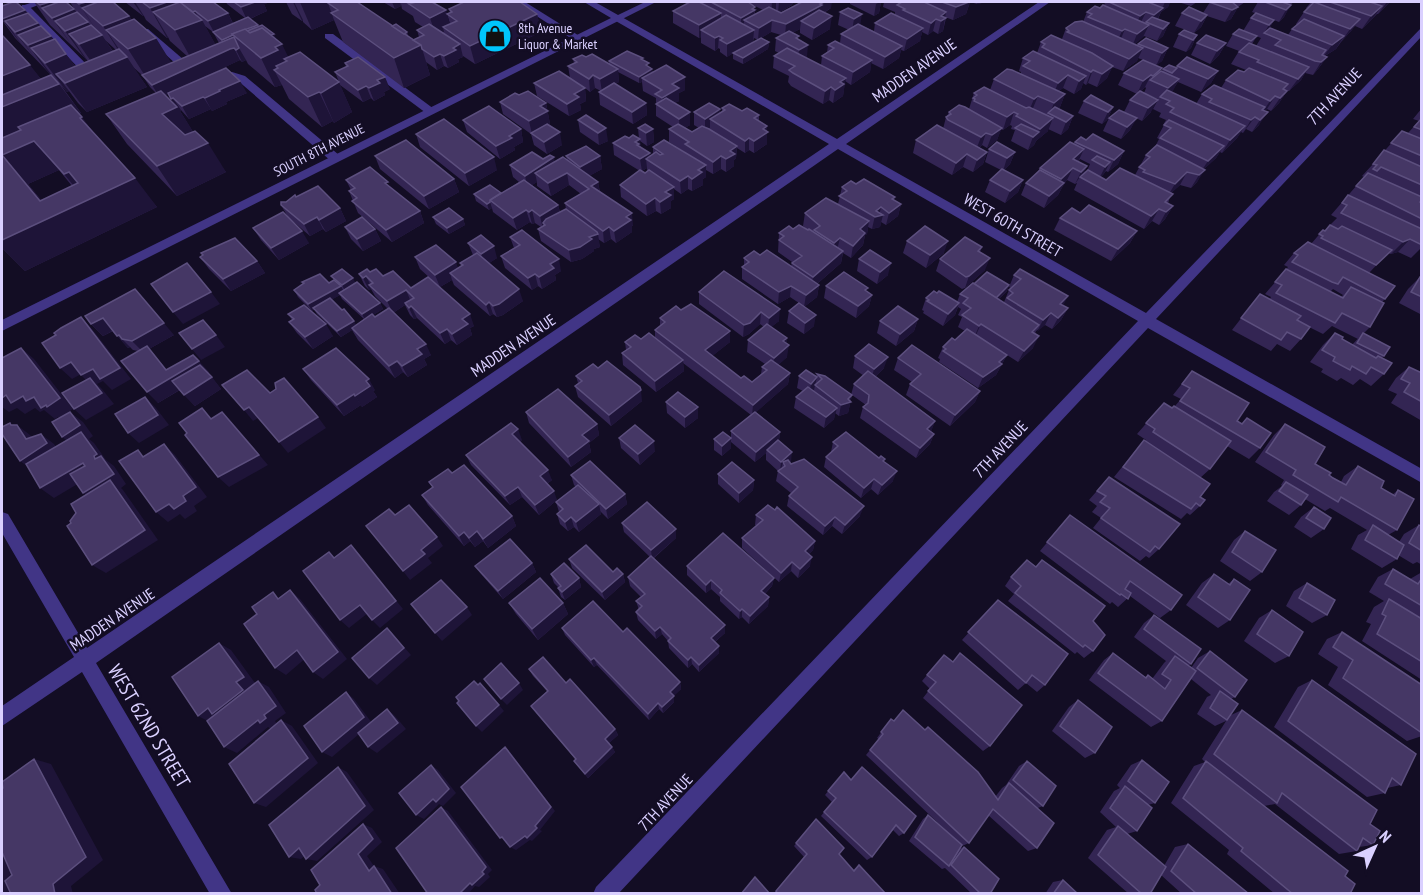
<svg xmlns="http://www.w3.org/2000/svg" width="1423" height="895" font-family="'PT Sans Narrow',sans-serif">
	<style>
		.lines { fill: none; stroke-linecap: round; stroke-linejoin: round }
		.service { fill: #413586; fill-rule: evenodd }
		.minor { fill: #413586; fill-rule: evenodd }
		.tertiary { fill: #413586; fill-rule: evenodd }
		.wall { fill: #332553; fill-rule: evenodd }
		.shaded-wall { fill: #1e1438 }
		.building { fill: #453765; stroke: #5c4f7e; stroke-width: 1.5; fill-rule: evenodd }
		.labels { text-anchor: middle; stroke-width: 5; stroke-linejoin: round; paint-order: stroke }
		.far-poi-label { font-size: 14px; fill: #dad0ff; stroke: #130d24; text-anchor: start }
		.far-street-label { font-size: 14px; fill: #dad0ff; stroke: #130d24 }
		.street-label { font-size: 16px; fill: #dad0ff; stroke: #130d24 }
		.near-street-label { font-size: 20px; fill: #dad0ff; stroke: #130d24 }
	</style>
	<rect width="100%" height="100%" fill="#130d24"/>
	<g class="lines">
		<g class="service">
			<path d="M515,2h10l56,35 -9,2z"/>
			<path d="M22,5h6l70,71v4h-8l-68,-71z"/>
			<path d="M142,29h6l36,31v4h-8l-34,-31z"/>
			<path d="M325,34h8l101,75v4h-8l-101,-75z"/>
			<path d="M232,72l13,4 94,79v6h-8l-94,-81 -5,-2 -16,5 -5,-3z"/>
		</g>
		<g class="minor">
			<path d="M33,2h13l-44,17v-6z"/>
			<path d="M1039,2h11l-204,142 300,169 276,-286v9l-266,283 266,150v14l-274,-155 -530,566h-25l3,-7 542,-566 -300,-172 -742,514 136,231h-22l-128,-222 -80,54v-20l72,-49 -72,-124v-21l6,2 79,134 742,-504 -215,-124v-4h6l217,123z"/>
		</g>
		<path class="tertiary" d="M584,2h11l23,13 27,-13h11l-654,329v-11l609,-302z"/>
	</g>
	<g class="wall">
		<path d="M34,2h32l10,10 -6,-10h43l16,14 3,4 39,43 16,-7 -17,-15 -2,-4 -1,1 -21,-18 -2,-4h-1l-18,-14h53l50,11 5,10 12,-5 -18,-14 -1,-2h45l-7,2 3,7 -17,8 26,21 12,17 51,25 -4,-10 11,-5 -1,-4 45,26 -6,3 1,3 -11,6 -3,-3 -8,4 -23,-17 12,27 -18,11 -1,-2 -11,6 -33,-28 -7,-14 -7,2 -27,-23 -2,-4 -4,2 -2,-2 -45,21 52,12 -21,9 1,2 -15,7 -1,-2 -22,10 -8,-9 -1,1 13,21 33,40 -49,24 -50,-52 -21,-30 50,-21 -6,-6 -8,-12 -9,-8 14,20 -60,25 -9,-9 -9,-12 -2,1 -7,-8 21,29 -2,1 18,23 60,70 -132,64 -23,-23v-213l39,44 12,-2 -38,-39 -13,-18v-14l23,4 26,26 24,30 13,-5 -38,-36zM205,26l8,6 6,11 -4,1zM105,40l11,10 -3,1zM169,94l5,10 -9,-9zM59,170l13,16 -31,14 -13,-16z"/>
		<path d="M286,2h71l35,24 15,6 2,6 4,2 6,-3 -2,-7 6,-3 -8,-5 -2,-6 -11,-7 -1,-5v2l-6,3 -12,-7h49l18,22 -3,-10 3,-1 -1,-4 88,5 4,18 -66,32 -12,-8v1l-5,2 1,3 -11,6 -4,-2 -7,4 -11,-8 4,13 -26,13 -61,-46 -9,-22 -22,10 -9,-8v-2l-1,1 -10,-7z"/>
		<path d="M702,2h91l-1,3 -12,7 1,1 50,-5 -7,5 6,16 -18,11 -12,-7v-4l-8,4 7,7 7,18 15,7 1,-9 5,-3 1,-8 12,-2 1,-9 8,-4 -11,-5 2,-13 8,-4 12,17 14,6 1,-8 20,-8v-3l-12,-5 1,-5h103l-10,2 -7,-2 -4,12 -13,6 -8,-3 1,1 -3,13 -5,3 -5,-3 -5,4 -6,-3 -2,9 -16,10 -3,-1 -2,8 -16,11 -12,-6 -1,9 -19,13 -6,-4 -2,15 -10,7 -4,-3 -6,4 -32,-18 -3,-4 1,-6 -16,-8 1,-12 5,-3 -4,-2 1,-13 5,-3 -10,-3 -13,8 -4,-2 -1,4h16l-1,7 -25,15 -10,-5v-6l-6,4 -7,-5v-3l-2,-1 -3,3 -14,-8v-6l-2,1 -26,-15v-12l29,-8zM751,4l12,6 -8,4v-7z"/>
		<path d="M850,2h31l-2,11 -5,3 -24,-12z"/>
		<path d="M1105,2h65l-2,5 -7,5 -3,7 11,4 -6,13 -6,5 -13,-5 -10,9 3,1 1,-2 30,4 -6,13 -6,4 5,6h1l1,-2 13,-1 1,-2 41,5 -7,12 -10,9 -23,-10 -7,10 25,12 6,-10 19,-6 5,-8 18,-8 2,-2 -15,-6 8,-13 -13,-5 7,-12 24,2 -5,8 4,2 5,-8 -18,-7 8,-13 23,2 -5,9 19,6 4,-6 5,-4 -1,-1 8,-12 3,-3 -1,-1 5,-6h79l-12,12h-1l-15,15 -7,-3 -4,5 -10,11 -5,7 -11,7 2,1 -9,12 -5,6 -8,-2 -4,7 -12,11h-2l-8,12 -8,8 -4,-2 -3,2 -5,14 -7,7 -6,-3 -3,4 -2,-1 -4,6 -15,15 -2,-1 -4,6 -12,11 -7,13 -6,6 -11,-3 -9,8 -3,11 5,2 -8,13 -6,6 -7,-4 -8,8 -70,-39 3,-7 -2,1 -8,-4 -3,4 -6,11 -14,13 -23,-13 5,-12 11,-10 3,-5 34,-24 1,-2 11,-2 38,11 -6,13 -10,8 -2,-1 -5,6 5,3 29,-5 11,-20 9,-8 4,-8 -2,-1 7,-13h-1l3,-5 -7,-3 2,-4 -8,-4 5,-10 -14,-6 2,-5 -1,-1 -5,5 11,20 -9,9 -6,-3 -6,12 -9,9 -18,-8 6,-13 15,-6 6,-12 7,-6 -19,-9 6,-12 19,-13 -5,-2 -1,3 -14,10 -11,-4 -5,11 -10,9 -9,-4 -2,2 -3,-2 -2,6 -7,5 -11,-6 -4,3 6,3 -5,13 -2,2 15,7 -5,13 -7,6 -13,-6v2l-12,10 -2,4 -6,5 -17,-9 4,-11 -4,-1 1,-3 -2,-1 -7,5 -2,-1 -4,11 -10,8 -5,-3 -3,3 8,4 -4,12 -10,8 -10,-5 -11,8 -39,-22 3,-13 27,-11 3,-12 1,-1 2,-4 20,-3 5,-16 16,-3 4,-11 27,-5v-2l-2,-1 4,-13 14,-5 4,-11 21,-3 4,-11 17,-6 4,-10 13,-4 4,-2zM1080,159l10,5 -3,7 -4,3 4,-8 -9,-4z"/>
		<path d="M1178,2h19l-6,4z"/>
		<path d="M1210,2h35l-7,5 -7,12 -6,3 -18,-6 -6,11 -7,6 -19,-7 7,-13h21z"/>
		<path d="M1258,2h36l-4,3 -6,12 -5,5 -27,-10z"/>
		<path d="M1179,34l18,1 -6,13 -5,4 -13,-5z"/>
		<path d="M1197,43h29l-7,12 -9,9 -19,-9z"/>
		<path d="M586,57l23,7v-3l34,-3v2l10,12 32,18 -6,3v8l-4,2 15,22 -5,3 7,4 7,-4 -5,-3v-13l26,1 2,-1v-4l20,3 17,4v6l8,5v18l-13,9 -5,-3 -4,3 -8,-5 -1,10 -2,2v6l-8,6 -5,-3 -8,5 -7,-4v7l-3,2v6l-11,6 -4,-2 -7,5 -7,-5v10l-3,2v7l-10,6 -5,-3 -9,5 -26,-19 -1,-12 20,-14 -26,-16 -1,-12 16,-5 10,1 -1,-11 15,1 1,13 -7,4 -7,-5v7l10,5v3l3,-2v-7l32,5 -16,-10v-13l4,-2 -17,-11v-18l-13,-7 -1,-9 -3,1 -21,-11 1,10 -4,2 31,19 1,12 -14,9 -33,-19 -1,-13 2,-1 -6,-3 -5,4 -5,-4 1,13 -6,3 1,6 -12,6 -32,-20 -3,-13 36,-5 -2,-12 6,-3 -1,-4zM647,168v3l-2,2 -3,-2z"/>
		<path d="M519,95l27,8 4,21h-1l13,21 -15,9 -13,-9 -3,-11 -28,-20 -3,-12z"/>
		<path d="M1084,101l29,6 -6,13 -5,4 -24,-11z"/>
		<path d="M1422,108v94h-2l2,1v44l-11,11 -13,-6 -7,2 -3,-1 -19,20 16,26 -3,3 -12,25 -12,12 -26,-13 -9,8 -14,-7 -8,12 -11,12 -13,-7 -6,7 -39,-21 28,-36 10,5 1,-2 -6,-3 23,-27 -4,-2 10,-12 17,-9 12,-14 2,1 5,-6 7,-7 -6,-3 33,-38 -2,-1 11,-12 29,-33 6,2 11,-12 -6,-2zM1333,289l10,6 -2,2 -11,-5z"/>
		<path d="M586,115l22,26 -9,4 -19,-13 -2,-12z"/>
		<path d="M463,120l58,9 2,13 -9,5 1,3 -15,9 -33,-27z"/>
		<path d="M416,134l81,36 -28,16 -49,-39z"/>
		<path d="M989,149l26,3 -5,12 -6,6 19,10 -5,12 -13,11 -20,-11 5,-12 11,-10 -16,-8z"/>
		<path d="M375,156l79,23 5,13 -30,17 -49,-40z"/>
		<path d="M566,156h34l2,13 -13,7 9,6 2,10 33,33 -1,1v6l-16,11 -5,-4 -7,4 -6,-4 2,8 -6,2v2l-12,8 -11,3 -30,-21 -3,-12 3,-2 -6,-4 -3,1 -2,-2 -13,8 -24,-18 -1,-4 -3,2 -13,-9 -2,-7 27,-1 18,-11 -6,-5 -3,-12 44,-8v5l13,-2zM537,182v4l14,10 18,-11 12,9 -16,9 1,6 -6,3 -2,-7 -26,-20z"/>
		<path d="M346,180l44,7 30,24 4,12 -32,19 -34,-29 -9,-22 2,-1z"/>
		<path d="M856,184l39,13 -1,3 7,4 -3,12 -12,9 -5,-3 -1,5 -8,2 -4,-2 -1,7 -2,1 -2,10 -12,13 -8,-5 -2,10 -24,21 2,1 -2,12 -13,10 10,19 -10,8 -17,-11 2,-12 10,-8 -9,-6 -12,7 -36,-25v-12l2,-1v-8l16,-3 31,12 1,-5 -14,-10 1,-19 14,-4 15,1 -5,-4 2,-13 33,-9 4,-17z"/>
		<path d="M296,197l44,11 6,13 -20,11 -3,-3 -13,7 -22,-19 -7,-12z"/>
		<path d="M433,217l30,2 2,6 -16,9 -13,-10z"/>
		<path d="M1060,218l77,13 -7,12 -19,18 -57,-31z"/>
		<path d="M345,227l30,2 6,12 -18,10 -12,-12z"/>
		<path d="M253,228l56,15 -30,17 -18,-20z"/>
		<path d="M510,237l51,34 -6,4 1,5 -14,9 -4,-3 -6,4 -27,-22 -4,-12 13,-8z"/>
		<path d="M907,241l37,12 -18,15 -23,-15z"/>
		<path d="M468,243l29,15 -8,5 34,38 -20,14 -6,2 -4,-3 -3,2 -36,-31 -2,-5 -12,7 34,39 -4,2 2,7 -15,10 -6,-5 -6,4 -28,-26 -3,1 -4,-4 -5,-10 -12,8 38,42 -7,4 3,6 -19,12 -5,-5 -8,6 -37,-38 -6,-10 -11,7 -24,-23 -3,-5 -2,2 -14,-14 -4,-7 9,-6 -1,-2 27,1 5,-3 -3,-4 25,7 24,20 3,6 -10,6 2,2 13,-8 -13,-13 -4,-7 -2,1 -4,-4 -6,-12 11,-2 13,4 28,12 20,-9 -11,-10 -5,-12 43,11 3,-2 -1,-3 13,-8zM340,295l2,4 22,20 -8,6 -24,-26z"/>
		<path d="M982,247l-2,5 5,18 -20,18 -3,1 -26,-18 4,-12z"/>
		<path d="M200,257l57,4 8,12 -34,18 -22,-22z"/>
		<path d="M859,259l29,16 -11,9 -20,-13z"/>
		<path d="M724,271l55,50 -8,6 16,11 -1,5 1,14 -9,8 12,8 -2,11 -32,28 24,20 -1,9 11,22 70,53 -18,18 -10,-8 -9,9 -36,-29 2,-10 2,-3 -15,-12 2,-10 -12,-11v-7l-11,9 -24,-20v6l-9,8 -8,-6v-11l17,-1v-7l20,-16 -68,-52 1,8 -28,21 -33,-27 -1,-12 4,-3 -1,-8 30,-5v-7l5,-4v-8l21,-8 49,21v11l-18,14 29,22 11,4 9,-8 1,-7 3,-3 -18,-12 1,-12 16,-13 -4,-3 -11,10 -6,3 -44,-33v-12z"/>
		<path d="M1014,275l54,33 -7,12 -9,9 -7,-4 -9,6 -1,3 -2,14 -15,14 -11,-7 -11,20 -18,13 -39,-26 1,-3 -2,-1 5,-11 12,-7 10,-9 -7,-4 4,-10 -4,-2 3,-6 -3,-2 -3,8 -12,11 -20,-13 1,-2 -2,-1 4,-12 31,4 3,-8 14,-10 35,1 -2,6 -9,9 6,3v-1l5,-12 2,-2 -2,-1z"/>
		<path d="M1420,277l2,1v37l-23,-12 9,-14z"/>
		<path d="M826,286l41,5 5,4 -3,11 -13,12 -32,-20z"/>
		<path d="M288,314l45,22 -20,13 -16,-16 -8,-11 3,-2z"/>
		<path d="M918,319l-4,12 -18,15 -19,-13 3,-12z"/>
		<path d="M91,324l83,11 -25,14 18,21 42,2 -1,1 13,16 -26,17 -15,-16 -22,13 -20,-52 -5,-1 -3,-3 -2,1 -15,-17 -10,5z"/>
		<path d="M1335,333l7,6 10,6 11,-12 21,23 -2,2 2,16 -13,12 -11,-7 -7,6 -12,-7 -4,3 -16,-9 2,-3 -13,-7 13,-17z"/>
		<path d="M855,356l29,12 -9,9 60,44 -4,10 3,3 -4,10 -14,14 -56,-40 3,-11 3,-2 -14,-10 -4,18 -9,3 -4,-3 -1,6 -10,9 -30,-20 2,-11 7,-6 -6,-3 2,-12 17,1 1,-3 34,21 3,-11 10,-8 -11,-8z"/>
		<path d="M898,358l82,33 -5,11 -25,24 -44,-31 4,-11 2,-2 -18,-12z"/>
		<path d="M1409,367l13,6v48l-31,-18 6,-9 -9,-4 8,-12z"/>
		<path d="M303,369l72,21 -2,1 4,6 -15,10 -1,-2 -17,11 -33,-36z"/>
		<path d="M1192,371l45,50 5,3 5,-6 13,30 -11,11 -22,-13 -17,23 -10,9v28l-10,9 -3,-2 -6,6 -67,-42 30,-37 1,1 1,-1 -9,-6 27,-31 8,5 3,-2 6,-7 -8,-4z"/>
		<path d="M576,376l66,25 -31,25 -33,-29 -3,-11 3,-3z"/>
		<path d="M666,402l32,5v11l-13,10 -18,-15z"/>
		<path d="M526,412l71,12 2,11 -10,8 2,9 -20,15 -42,-44z"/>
		<path d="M1285,424l30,40 14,11 12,7 3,-6 14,-10 23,22 11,7 6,-5 -1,40 -9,5 11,7 5,-8 15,-9 3,2v38l-5,-3 -4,2 -15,-9 -1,4 -15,9 -31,-19 7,-14 9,-5 -37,-22 -5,3 -20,-12 -4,6 -12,10 -22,-14 7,-9 8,-6 -1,-1 3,-5 -29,-18 19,-27z"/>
		<path d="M619,438l36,13 -15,14 -19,-17z"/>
		<path d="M522,440l-2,2 32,38 -5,4 10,16 -18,15 -17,-18 -12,8 -39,-40 -5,-10z"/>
		<path d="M833,442l46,16 5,4 9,19 -15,14 -7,-6 -10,9 -37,-31 2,-10 5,-5z"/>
		<path d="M452,473l60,43 4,10 -28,22 -5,-7 -8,6 -5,-6 -6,5 -36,-41 -6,-10 11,-8 -4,-5z"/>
		<path d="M718,474l36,6 -1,10 -14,13 -21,-19z"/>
		<path d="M571,475l54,19 2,10 -19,15 -8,-8 1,3 -22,18 -5,-5 -6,4 -8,-7 -3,-10 2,-2 -3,-10 20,-15 -2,-2z"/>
		<path d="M1109,477l50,72 -10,9 -3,-2 -6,5 -47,-33 8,-10 -9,-6 5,-6 -8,-6z"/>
		<path d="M1314,507l10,22 -13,9 -17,-11 7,-10z"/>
		<path d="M756,515l59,26 -2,9 -4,4 1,12 -12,12 -7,-7 -12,11 -37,-34v-10l15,-12 -2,-1z"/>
		<path d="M1070,515l101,95 -11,8 -30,-22 -12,11 -6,-5 -2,2 -70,-53z"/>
		<path d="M622,523l54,15 -22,20 71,67v8l-10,9 4,4v7l-20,19 -7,-8 -4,4 -19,-20 -1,-7 -6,-7 -6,5 -18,-19 -2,-8 3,-2 -3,-9 5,-4 -11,-11 -2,-9 22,-20 -26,-25z"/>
		<path d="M1245,531l17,41 -12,9 -30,-20 14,-21z"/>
		<path d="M569,559l54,15 2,8 -20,18 -33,-32z"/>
		<path d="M532,563l4,9 -33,27 -22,-25 -6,-8z"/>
		<path d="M687,566l87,12 -2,8 -7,8 4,3 -1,9 -19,18 -7,-7 -3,2 -19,-18v-4l-9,-8 -5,4 -19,-18z"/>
		<path d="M1393,569l17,10 12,-7v108l-60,-39 9,-17 -5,-2 8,-15 10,-6 -15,-9 9,-15z"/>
		<path d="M551,574l28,4 2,9 -16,13 -4,-3 -3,-9h1l-5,-5z"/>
		<path d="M1214,574l14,10 6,-5 -4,41 -12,8 -32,-23 16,-22z"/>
		<path d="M1011,577l82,44v30l-9,7 -7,-6 -2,2 -67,-53 6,-7 -9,-8z"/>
		<path d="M1307,583l20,32 -15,8 -26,-17 8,-15z"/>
		<path d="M998,600l47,85 -8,7 -11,-9 -8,7 -56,-50z"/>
		<path d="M509,603h54l5,11 -30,26 -22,-26z"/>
		<path d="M1272,610l17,46 -14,7 -31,-22 15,-23z"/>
		<path d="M1154,615l37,49 -3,2 3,2 7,-10 12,-7 25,46 -4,2v16l11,-5 128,114 3,21 -14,2 -2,4 -18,3 -64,-50 -11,2 81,70 5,18h-75l-48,-40 2,-4 -58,-47 23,-37 11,-4 -3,-3 24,-38 -11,5 -18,-12 10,-17 4,-2 -20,-16 -29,42 -11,6 -62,-47 15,-20 9,-7 32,24 3,-2 4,4 12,-16 2,-2 -32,-24 10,-14z"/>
		<path d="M562,628l61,4 57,50 1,7 -8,7 1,6 -11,11 -4,-4 -10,11 -52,-55 -3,2 -29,-32z"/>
		<path d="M1342,632l80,53v51l-15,5 -79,-56 10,-18 -20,-13 9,-15z"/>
		<path d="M944,655l46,91 -7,5 -60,-53 7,-9 -8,-8z"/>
		<path d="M529,669l37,14 49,46 3,6 -9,8 6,9 -27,26 -14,-17 2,-1 -45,-54 16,-15 -14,-15z"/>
		<path d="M1312,680l89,105 -14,3 -2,5 -18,4 -93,-70 24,-40z"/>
		<path d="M1078,700l17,53 -10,5 -33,-27 17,-24z"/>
		<path d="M891,719l104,78 7,-9 4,-3 13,-19 8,-5 16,45 -5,2 -1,40 -9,3 -40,-36 -19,28 -7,3 -2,2 4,-1 26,47h-18l-27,-26 -3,1 -33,-28 14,-22 5,-4 24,21 -86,-81 13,-16 -2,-1z"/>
		<path d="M1142,760l13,43 -7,2 -11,26 -10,3 37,32 11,-19 13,-3 61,50h-67l-21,-19 -11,19h-21l-41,-36 19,-28 9,-3 -16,-15 14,-21 6,-3 -3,-3 14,-20z"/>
		<path d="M844,772l60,61 -5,3 -6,-6 -21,27 -5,3 -46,-44 11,-14 -7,-7z"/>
		<path d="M816,819l23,35 14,16 6,-5 27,29 -112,-1 30,-36 -10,-11z"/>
		<path d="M1063,880l15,14h-33l8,-12z"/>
	</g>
	<g class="shaded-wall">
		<path d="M50,2h14l10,7 10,14 4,-1 10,15 4,-2 17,26 8,-4 20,30 -60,25 -22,-29 -9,-9 13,17 -2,1 -22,-29 -14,-15 20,26 -1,1 -22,-30 -10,-10 19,26 -22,-29 -10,-11 19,27 -22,-29 23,-9 10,14 3,-1 11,14 2,-1 14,19 1,-1 16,22 15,-6 -18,-26 -10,-10 18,26h-1l-21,-29 -10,-10 18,26 -21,-29 -10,-10 18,27 -20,-30z"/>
		<path d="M86,2h24l19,14 17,26 10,-4 18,29 -27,12 -19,-30 -22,-19 17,25 -1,1 -19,-30 -21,-18 16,25 -19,-29z"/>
		<path d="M133,2h2l9,14h-1z"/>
		<path d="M167,2h11l12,22 2,-11 3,-2 5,9h2l16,29 -26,11 -17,-30 -22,-18 15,25 -1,1 -17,-30z"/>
		<path d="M255,2h16l-7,2 3,7 -20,9 -6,-13z"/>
		<path d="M293,2h1l9,18 -1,1z"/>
		<path d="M300,2h48l-10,8 -10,-7 6,17 -22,10z"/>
		<path d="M392,2h8l1,4 -6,3z"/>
		<path d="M772,2h4v9l-5,3z"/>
		<path d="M779,2h14l-1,3 -14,8z"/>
		<path d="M824,2h8l-1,6 -10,6 -20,7 -1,8 -15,8 1,-13z"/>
		<path d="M880,2h1l-2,11 -5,3 2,-12z"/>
		<path d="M966,2h4l-4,12 -13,6 3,-13z"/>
		<path d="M978,2h9l-10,2z"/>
		<path d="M1165,2h5l-2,5 -7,5 -4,8 -7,4 4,-9 8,-6z"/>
		<path d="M1387,2h3l-12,12z"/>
		<path d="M1291,5l-7,12 -5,5 7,-12z"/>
		<path d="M1382,6l-9,12 -11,11 9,-13z"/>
		<path d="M755,7l-1,15 -10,-2v8l-3,2v-12z"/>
		<path d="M1238,7l-7,12 -6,3 7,-12z"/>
		<path d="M446,10l5,18 -8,-1 1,5 -8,4 -6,-18z"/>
		<path d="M946,12l-3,19 -5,3 3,-13v-5z"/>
		<path d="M1146,12l-6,12 -6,4 6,-12z"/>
		<path d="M228,13l6,13 -19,8 -7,-13z"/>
		<path d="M721,13v12l-20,5v7l-2,1v-13z"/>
		<path d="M537,14l4,18 -66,32 -5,-18z"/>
		<path d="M862,14l-2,13 -8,4 2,-12z"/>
		<path d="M1207,15l-6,12 -7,6 7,-12z"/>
		<path d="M832,16l-2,13 -18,11 2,-12z"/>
		<path d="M936,19l-3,12 -5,4 3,-12z"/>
		<path d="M1360,19l-9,12 -10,11 9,-13z"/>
		<path d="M772,20l-1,12 -13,8 1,-12z"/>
		<path d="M1274,20l-7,13h-3l5,-8z"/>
		<path d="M1169,23l-6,13 -6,5 6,-12z"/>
		<path d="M1149,25l-6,12 -11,10 5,-13z"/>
		<path d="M923,28l-3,13 -16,10 3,-12z"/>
		<path d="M1125,29l-5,12 -4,3 6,-13z"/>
		<path d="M754,30l-1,12 -26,15v-13z"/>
		<path d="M274,34l5,11 3,-1 14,29 -12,-14 8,16 -16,-9 4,8 -6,-4 8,15 -7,2 -14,-29 -9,-13z"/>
		<path d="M233,35l6,13h-5l6,12 -80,38 -8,-13 76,-35 -6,-10z"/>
		<path d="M1197,35l-6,13 -5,4 7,-12z"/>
		<path d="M719,36l-1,12 -3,3v-13z"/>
		<path d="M1344,36l-8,13 -13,8 9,-12z"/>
		<path d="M769,42l-1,7 -25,15v-6z"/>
		<path d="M1226,43l-7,12 -9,9 7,-13z"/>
		<path d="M460,44l3,13 -5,2 1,3 -11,6 -4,-12 9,-8z"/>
		<path d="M421,45l9,30 -26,13 -10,-30z"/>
		<path d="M808,45l-1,12 -9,6 1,-13z"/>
		<path d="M902,46l-3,12 -16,11 2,-12z"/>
		<path d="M239,48l7,12 -4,2 -6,-12z"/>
		<path d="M1143,48l-6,13 -14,10 6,-12z"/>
		<path d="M1168,48l-6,13 -6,5 6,-13z"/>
		<path d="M440,54l4,12 -7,4 -3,-13z"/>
		<path d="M1327,57l-9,12 -5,6 8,-13z"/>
		<path d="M872,60l-2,12 -19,13 2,-13z"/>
		<path d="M30,65l18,23 11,-4 22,29 -79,34v-71z"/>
		<path d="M1113,66l-6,12 -10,9 5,-13z"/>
		<path d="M1309,67l-8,13 -12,11 9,-12z"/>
		<path d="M618,69l1,13 -17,10 -2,-13z"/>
		<path d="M652,69l1,6 -11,3v4l-3,1v-6z"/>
		<path d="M1093,70l-5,13 -2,2 5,-13z"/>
		<path d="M1218,71l-7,12 -10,9 7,-13z"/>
		<path d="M593,75l2,13 -5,4 -1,-13z"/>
		<path d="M1068,75l-5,13 -10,8 5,-13z"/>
		<path d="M1151,75l-6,12 -8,7 6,-13z"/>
		<path d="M1086,76l-5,13 -7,5 5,-13z"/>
		<path d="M385,77l5,12 -6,3 1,3 -11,6 -5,-13 8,-8z"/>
		<path d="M685,77v13l-6,3v8l-15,8 -2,-1v-10l10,-14z"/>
		<path d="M846,78l-3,18 -10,7 2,-13 5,-8z"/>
		<path d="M1179,79l-6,12 -9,8 -1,-1 5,-10z"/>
		<path d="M240,81l7,12 -21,9 1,2 -15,7 -7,-13 14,-8z"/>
		<path d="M339,82l13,30 -18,11 -13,-30z"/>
		<path d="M366,86l5,12 -8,4 -5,-12z"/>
		<path d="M831,87l-2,13 -6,4 2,-13z"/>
		<path d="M585,88l1,13 -6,3 1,6 -12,6 -2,-12 7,-10z"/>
		<path d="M1287,91l-8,12 -8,8 9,-13z"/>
		<path d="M319,92l14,29 -11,6 -14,-30z"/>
		<path d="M1065,94l-5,13 -11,9 5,-13z"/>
		<path d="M1038,96l-5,12 -4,3 5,-12z"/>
		<path d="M1275,96l-8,13 -5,4 8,-12z"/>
		<path d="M203,97l8,12 -22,10 -7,-13z"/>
		<path d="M173,98l8,12 -1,1 16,25 -14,7 -20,-29 14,-7 -5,-8z"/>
		<path d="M1158,100l-7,12 -9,9 6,-13z"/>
		<path d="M546,103l4,21 -18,10 -3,-13 11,-15z"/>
		<path d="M646,103l1,12 -14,9 -1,-12z"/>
		<path d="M1113,107l-6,13 -5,4 6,-12z"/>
		<path d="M720,109v13l-10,-3v9l-5,3v-12z"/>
		<path d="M690,112v13l-10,6 -1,-12z"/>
		<path d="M1014,112l-4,13 -7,5 4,-13z"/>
		<path d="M1268,112l-9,13 -7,7 8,-12z"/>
		<path d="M1073,116l-5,13 -7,6 5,-13z"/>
		<path d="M82,117l22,30 -24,-29z"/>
		<path d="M1255,117l-12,16 8,-13z"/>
		<path d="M1053,118l-5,13 -12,10 -2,4 -6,5 5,-13 5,-4 2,-4z"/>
		<path d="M1137,118l-7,12 -9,9 6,-12z"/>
		<path d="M767,126v18l-13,9v-12l9,-12z"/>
		<path d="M1245,126l-8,12 -15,15 8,-13z"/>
		<path d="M606,128l2,13 -9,4 -1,-12z"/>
		<path d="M1002,128l-5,12 -10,8 5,-13z"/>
		<path d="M521,129l2,13 -9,5 1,3 -15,9 -4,-13 13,-10z"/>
		<path d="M653,129l1,13 -7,4 -1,-13z"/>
		<path d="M560,132l2,13 -15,9 -3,-12z"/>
		<path d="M986,133l-4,12 -6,5 5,-13z"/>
		<path d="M749,138v12l-4,3v-12z"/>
		<path d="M640,139l1,13 -6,-10z"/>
		<path d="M34,141l25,29 -31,14 26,31 32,-14 -22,-27 5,-2 66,6 22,29 -132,64 -23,-23v-8l38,-39 -38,-46z"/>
		<path d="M208,143l18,29 -49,24 -20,-30z"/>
		<path d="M737,146l-1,12 -2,2v6l-8,6v-13l4,-8z"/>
		<path d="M1224,146l-8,12 -16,15 8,-12z"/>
		<path d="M1084,149l-6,13 -5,-3z"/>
		<path d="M1124,151l-6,13 -10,8 6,-12z"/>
		<path d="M987,152l-4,12 -10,8 4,-12z"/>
		<path d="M1015,152l-5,12 -7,7 4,-13z"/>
		<path d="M650,153v8l-4,-2 1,9 -5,3 -2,-12z"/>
		<path d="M967,154l-4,13 -11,8 4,-12z"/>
		<path d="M600,156l2,13 -20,11 -2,-13z"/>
		<path d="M721,156v13l-8,5v-12z"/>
		<path d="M494,157l3,13 -28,16 -4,-13z"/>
		<path d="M554,157l2,13 -21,3 2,9 -9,6 -3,-12z"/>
		<path d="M1110,162l-6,12 -5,5 6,-12z"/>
		<path d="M706,165v12l-3,2v6l-11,6v-12l6,-9z"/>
		<path d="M1087,166l-5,12 -2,-1 -5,7 6,-12z"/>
		<path d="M1073,168l-6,12 -3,4 -6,11 -14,13 5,-12 7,-6 5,-11z"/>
		<path d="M1205,170l-8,12 -6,6 8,-13z"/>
		<path d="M1187,172l-7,13 -13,12 8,-13z"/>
		<path d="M567,173l2,12 -18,11 -3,-13z"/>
		<path d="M688,176v13l-7,5 -1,-13z"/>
		<path d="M454,179l5,13 -30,17 -5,-13z"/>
		<path d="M1023,180l-5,12 -13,11 5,-12z"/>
		<path d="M598,182l2,12 -9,-8z"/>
		<path d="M674,187v12l-3,2v7l-10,6 -1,-12 5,-10z"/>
		<path d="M655,198l1,13 -9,5 -1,-12z"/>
		<path d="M490,202l2,6 -3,2 -2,-6z"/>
		<path d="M901,204l-3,12 -12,9 3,-12z"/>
		<path d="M558,205l3,12 -16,8 -2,-2 1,5 -1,1 -3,-13z"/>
		<path d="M1173,206l-8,13 -6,6 7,-13z"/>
		<path d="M881,207l-2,9 4,-1 -3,12 -8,2 4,-18z"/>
		<path d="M340,208l6,13 -20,11 -7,-12z"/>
		<path d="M1159,209l-7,12 -8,8 7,-13z"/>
		<path d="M526,210l4,12 -13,8 -4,-12z"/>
		<path d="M532,210l3,13 -3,1 -3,-12z"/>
		<path d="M420,211l4,12 -32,19 -6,-12z"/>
		<path d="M632,213l1,12 -1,1v6l-16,11 -2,-12 12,-14z"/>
		<path d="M317,217l6,12 -13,7 -6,-12z"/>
		<path d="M463,219l2,6 -16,9 -2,-6z"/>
		<path d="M869,221l-2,13 -2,1 -2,10 -12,13 2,-12 7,-17z"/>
		<path d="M609,227l2,12 -7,4 -1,-12z"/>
		<path d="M375,229l6,12 -18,10 -6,-12z"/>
		<path d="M302,231l7,12 -30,17 -8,-12z"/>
		<path d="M1137,231l-7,12 -19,18 7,-12z"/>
		<path d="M598,234l2,13 -6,2v2l-12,8 -11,3 -2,-12 20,-13z"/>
		<path d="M840,238l-3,12 -5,5 2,-12z"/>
		<path d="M1410,239l-12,13 -7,2 12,-12z"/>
		<path d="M948,241l-4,12 -18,15 4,-13z"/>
		<path d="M494,246l3,12 -12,8 -4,-12z"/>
		<path d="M843,251l-2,12 -30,26 2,-12z"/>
		<path d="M990,258l-5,12 -20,18 4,-12z"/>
		<path d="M559,259l2,12 -6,4 1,5 -14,9 -3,-12 11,-13z"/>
		<path d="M257,261l8,12 -34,18 -8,-12z"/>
		<path d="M456,262l4,12 -10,-1 2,7 -12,7 -5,-12z"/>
		<path d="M891,263l-3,12 -11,9 3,-12z"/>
		<path d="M535,274l3,12 -6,4 -4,-12z"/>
		<path d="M366,276l5,10 -2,-1 2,4 -2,1 -6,-12z"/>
		<path d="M353,278l3,6 -11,7 -3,-6z"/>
		<path d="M819,285l-2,12 -13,10 2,-12z"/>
		<path d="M1009,285l-2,6 -13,13 2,-6z"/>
		<path d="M341,286l3,6 -5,1 1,2 -28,16 -4,-7z"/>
		<path d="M791,286l-1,11 -12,7 1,-12z"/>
		<path d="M135,289l39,46 -25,14 24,28 26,-16 10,11 -51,31 -11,-11 -4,-40 -11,-11z"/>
		<path d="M519,289l4,12 -20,14 -6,2 -4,-11z"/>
		<path d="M406,290l5,12 -6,1v2l-12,8 -6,-12z"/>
		<path d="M211,292l9,12 -37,20 -10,-12z"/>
		<path d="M872,295l-3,11 -13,12 2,-12z"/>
		<path d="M1068,296l-6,12 -8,8 6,-12z"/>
		<path d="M489,302l4,12 -3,2 -4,-11z"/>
		<path d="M380,303l3,6 -18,11 -3,-6z"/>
		<path d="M959,303l-4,12 -12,11 5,-12z"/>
		<path d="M411,306l6,12 -3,1 -5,-11z"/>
		<path d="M1068,308l-7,12 -9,9 6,-11z"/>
		<path d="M780,309l-1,12 -11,9 1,-12z"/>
		<path d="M761,312l-1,12 -11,10 -6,3 1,-12z"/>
		<path d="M1051,313l-6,12 -8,7 6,-12z"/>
		<path d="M470,314l4,12 -4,2 2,7 -15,10 -5,-11 10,-15z"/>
		<path d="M816,315l-2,11 -10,8 1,-11z"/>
		<path d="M81,317l11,12 39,50 -19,11 -9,-9 -6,3 5,5 12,15 -28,16 -12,-11 19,-22 -12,-12z"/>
		<path d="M103,318l11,12 -11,6 -12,-12z"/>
		<path d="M918,319l-4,12 -18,15 4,-12z"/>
		<path d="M354,321l3,6 -16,10 -4,-6z"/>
		<path d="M326,324l7,12 -20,13 -8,-12z"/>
		<path d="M981,324l-5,11 -2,3 5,-12z"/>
		<path d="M447,329l4,11 -6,4 -5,-11z"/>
		<path d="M730,331v11l-25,20v-12z"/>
		<path d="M119,335l3,4 8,8 -2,1 -11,-12z"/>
		<path d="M216,335l9,12 -24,13 -9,-11z"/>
		<path d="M1039,336l-6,12 -15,14 6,-11z"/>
		<path d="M787,338l-1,10 3,-3 -2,12 -14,13 1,-12 9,-17z"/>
		<path d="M426,344l5,11 -7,4 3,6 -19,12 -6,-11 15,-17z"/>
		<path d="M21,348l13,11 39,50 -13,9 -2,-1 -3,2 -11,-9 -4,2 -5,-4 -10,6 -8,-6 -8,4 -7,-5v-10l4,-2 17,1z"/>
		<path d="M1007,355l-11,20 -18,13 5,-11z"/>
		<path d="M888,357l-4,11 -13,13 3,-12z"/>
		<path d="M683,360l1,11 -28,21 -1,-11z"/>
		<path d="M397,361l6,11 -8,6 -6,-12z"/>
		<path d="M71,362l12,11 -11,6 -12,-11z"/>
		<path d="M790,373l-2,11 -36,32 1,-11z"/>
		<path d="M212,377l9,12 -26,17 -11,-11z"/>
		<path d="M817,377l-3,13 -5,5 2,-11z"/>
		<path d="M369,379l6,11 -2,1 4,6 -15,10 -7,-11 11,-15z"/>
		<path d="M641,390l1,11 -31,25 -2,-11z"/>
		<path d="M980,391l-5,11 -25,24 5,-11z"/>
		<path d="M354,394l7,11 -17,11 -7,-11z"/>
		<path d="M852,395l-4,18 -9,3 2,-11z"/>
		<path d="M145,397l11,11 13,17 -30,18 -11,-10z"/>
		<path d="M249,407l9,11 -5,3 -9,-11z"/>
		<path d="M698,407v11l-13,10v-11z"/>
		<path d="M837,408l-3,11 -10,9 2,-11z"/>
		<path d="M70,412l13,10 10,14 -4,3 5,4 12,17 8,6 12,18 -5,4 2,2 35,50 -52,33 -14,-8 4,-62 -13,-10 12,-34 -1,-3 -19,-9 -13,-10z"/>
		<path d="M222,412l46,53 -39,22 -11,-10z"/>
		<path d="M318,417l8,11 -38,25 -9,-11z"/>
		<path d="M935,421l-4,11 -4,-3z"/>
		<path d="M10,423l11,8 -4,-6 13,10 10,13 1,-14 13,10 7,10 -27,17 -14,-10 6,-22z"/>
		<path d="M597,424l2,11 -10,8 2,9 -20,15 -3,-10 14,-22z"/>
		<path d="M518,429l4,11 -6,5 -4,-11z"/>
		<path d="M780,432l-1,10 -12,8 -1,3 -11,9 1,-10z"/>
		<path d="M934,434l-4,10 -14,14 4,-10z"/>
		<path d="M731,438v10l-9,8v-10z"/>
		<path d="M654,441l1,10 -15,14 -2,-11z"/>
		<path d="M164,444l11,11 32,42 -13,9 3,5 -12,8 -5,-5 -12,8 -12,-10 27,-16z"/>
		<path d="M792,452l-1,10 -7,6 1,-2 -2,-4 -2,8 -1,2 1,-10z"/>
		<path d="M83,463l13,10 -42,25 -14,-10z"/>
		<path d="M548,470l4,10 -8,6 -4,-10z"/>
		<path d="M897,471l-4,10 -15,14 4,-10z"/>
		<path d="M874,479l-3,10 -10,9 3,-10z"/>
		<path d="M754,480l-1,10 -14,13v-10z"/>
		<path d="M518,487l4,10 -12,8 -5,-9z"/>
		<path d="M554,491l3,9 -18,15 -4,-10z"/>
		<path d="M625,494l2,10 -19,15 -2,-10z"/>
		<path d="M599,504l2,10 -22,18 -3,-10z"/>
		<path d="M864,506l-4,10 -18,18 3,-9z"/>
		<path d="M512,516l4,10 -28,22 -5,-9z"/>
		<path d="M571,517l3,10 -6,4 -3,-9z"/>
		<path d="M835,517l-3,9 -9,9 2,-9z"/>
		<path d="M676,529v9l-24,21 -1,-9z"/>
		<path d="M477,531l6,10 -8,6 -6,-9z"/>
		<path d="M464,532l6,9 -6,5 -5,-10z"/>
		<path d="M437,537l6,9 -15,12 4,5 -22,17 -7,-9 18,-21z"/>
		<path d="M815,541l-2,9 -10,10 2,-9z"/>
		<path d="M359,555l44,54 -23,19 -8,-8z"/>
		<path d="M812,557l-2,9 -12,12 2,-9z"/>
		<path d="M792,562l-1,9 -12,11 2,-9z"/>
		<path d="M532,563l4,9 -33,27 -5,-8z"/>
		<path d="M623,574l2,8 -20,18 -3,-8z"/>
		<path d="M579,578l2,9 -16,13 -3,-8z"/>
		<path d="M774,578l-2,8 -12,13 1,-8z"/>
		<path d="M711,580v9l-5,4v-8z"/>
		<path d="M290,590l10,9 47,60 -24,20 -10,-7z"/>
		<path d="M769,597l-1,9 -19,18 1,-8z"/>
		<path d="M563,603l5,11 -30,26 -6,-11z"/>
		<path d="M360,605l8,8 -19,15 -9,-8z"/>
		<path d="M467,607l5,8 -30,26 -7,-8z"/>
		<path d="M742,609v8l-3,2 1,-8z"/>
		<path d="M725,625v8l-14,12v-7z"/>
		<path d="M660,627l2,7 -6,5 -1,-8z"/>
		<path d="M387,628l24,27 -34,30 -8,-7z"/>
		<path d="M219,643l12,7 24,33 -45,39 -12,-6 38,-34z"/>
		<path d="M719,646v7l-20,19v-7z"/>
		<path d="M297,650l10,7 -21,18 -11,-7z"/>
		<path d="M691,657l1,7 -4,4v-8z"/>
		<path d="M594,658l3,7 -3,2 -3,-7z"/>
		<path d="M258,681l11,6 17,26 -11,8 2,3 -6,5 -3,-2 -31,26 -13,-6 40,-32z"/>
		<path d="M680,682l1,7 -10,10 -1,-7z"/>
		<path d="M519,683l4,7 -16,15 -6,-6z"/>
		<path d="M346,692l8,7 18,24 -40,34 -10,-5z"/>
		<path d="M674,696v6l-11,11 -1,-6z"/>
		<path d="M658,703l1,6 -10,11 -1,-6z"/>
		<path d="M499,705l5,6 -22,21 -6,-6z"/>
		<path d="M387,709l8,7 11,13 -29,24 -9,-6z"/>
		<path d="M281,720l11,6 26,37 -52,44 -12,-4z"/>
		<path d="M615,729l3,6 -10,9 -3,-5z"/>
		<path d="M505,747l5,5 45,59 -15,19 2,1 -10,10 -2,-1 -14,10 -6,-3 25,-21z"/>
		<path d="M612,747l3,5 -27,26 -3,-4z"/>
		<path d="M34,759l17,5 52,96 -32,26 2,8h-18z"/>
		<path d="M431,765l7,5 18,23 -13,13 -4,-2 -15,15 -8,-4z"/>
		<path d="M338,767l9,5 27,38 -57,51 -11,-2z"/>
		<path d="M441,807l7,4 44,59 -4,4 2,3 -11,10 -4,-1 -7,8h-9z"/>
		<path d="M363,824l9,4 10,14 -15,14 7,10 9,3 17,25h-8l-23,-23 -11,-17z"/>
		<path d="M299,848l11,3 -9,8 -12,-2z"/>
		<path d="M2,854l18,40h-18z"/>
	</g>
	<g class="building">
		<path d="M13,2h3l9,8 -23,9v-13z"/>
		<path d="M36,2h14l-10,3z"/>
		<path d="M59,2h7l8,7 -22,9 -10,-10z"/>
		<path d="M76,2h10l-7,2z"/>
		<path d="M98,2h15l16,14 -26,10 -21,-18z"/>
		<path d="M142,2h25l-17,6z"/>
		<path d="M180,2l22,18 -27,10 -22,-18z"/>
		<path d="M180,2h33l15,11 -20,8 -13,-10 -2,1z"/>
		<path d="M234,2h21l-14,5z"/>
		<path d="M332,2h25l64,43 -27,13 -63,-45 7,-3 -10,-7z"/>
		<path d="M406,2h10l-6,2z"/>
		<path d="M416,2h16l14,8 -16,8 -21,-14z"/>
		<path d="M464,2h56l17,12 -67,32 -27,-19 14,-6 -10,-7 5,-2 -3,-3z"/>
		<path d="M690,2h9l22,11 -22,12 -26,-14z"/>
		<path d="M711,2h37l7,5 -3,2 3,1 -14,8z"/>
		<path d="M802,2h22l-4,2 2,1 -36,19 -14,-4 -13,8 -15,-8 25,-13 12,6z"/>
		<path d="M901,2h23l22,10 -5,4 5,2 -5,3 -5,-2 -5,4 -28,-13 2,-1 -8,-4 5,-3z"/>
		<path d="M942,2h27l-13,5z"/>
		<path d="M1109,2h39l15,6 -9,7 -8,-3 -6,4z"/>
		<path d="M1209,2h23l6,5 -6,3z"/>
		<path d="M1265,2h17l9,3 -5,5z"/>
		<path d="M1314,2l46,17 -10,10 -46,-17z"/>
		<path d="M1330,2h40l12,4 -11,10z"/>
		<path d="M1103,5l46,20 -12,9 -12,-5 -3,2 -34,-14 4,-3 -5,-2 8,-6 5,2z"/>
		<path d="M1189,7l18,8 -6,6 -19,-8z"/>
		<path d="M848,8l14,6 -8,5 -14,-7z"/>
		<path d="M819,10l13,6 -18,12 -13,-7z"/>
		<path d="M77,12l11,10 -23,9 -10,-10z"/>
		<path d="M28,13l10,10 -23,9 -10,-11z"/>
		<path d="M891,13l32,15 -16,11 -32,-16z"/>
		<path d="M1256,13l18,7 -5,5 -18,-7z"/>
		<path d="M726,15l28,15 -27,14 -7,-4 3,-2 -4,-2 -4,2 -14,-8z"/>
		<path d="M248,17l10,8 -26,9 1,1 -11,5 -9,-8z"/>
		<path d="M1152,17l17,6 -6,6 -17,-7z"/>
		<path d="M134,19l22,19 -28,11 -22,-19z"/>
		<path d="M1304,19l40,17 -12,9 -40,-16z"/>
		<path d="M1082,21l61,27 -14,11 -62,-27 2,-1 -3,-3 9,-6z"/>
		<path d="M396,24l11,8 -3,2 -12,-8z"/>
		<path d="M429,24l31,20 -7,4 3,2 -12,6 -4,-2 -6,3 -12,-8 -1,-4 -8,-5 11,-5 -7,-5z"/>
		<path d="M858,24l44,22 -17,11 -44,-23z"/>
		<path d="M91,25l11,10 -23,9 -10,-10z"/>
		<path d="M262,25l12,9 -3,1 -9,-7 -12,5 -3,-2z"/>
		<path d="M41,26l10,10 -23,9 -10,-10z"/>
		<path d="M262,28l20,16 -7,3 3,3 -17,8 -29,-24 13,-5 5,4z"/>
		<path d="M1270,28l56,22 -4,5 5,2 -6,5 -6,-1 -40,-16 6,-5 -17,-7z"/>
		<path d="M1239,29l18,7 -6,5 -18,-7z"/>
		<path d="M1184,30l13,5 -4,5 -14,-6z"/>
		<path d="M789,31l10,5 -3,2 12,7 -9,5 -23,-12z"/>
		<path d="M2,35l28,30 -28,11z"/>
		<path d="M1051,35l41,18 21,13 -11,8 -9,-4 -2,2 -49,-25 3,-3 -4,-2z"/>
		<path d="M1206,35l20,8 -9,8 -20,-8z"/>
		<path d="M234,37l5,11 -3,2 -2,-2 -4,1 -78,36 -10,-10z"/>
		<path d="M761,38l8,4 -26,16 -10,-5z"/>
		<path d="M1146,38l22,10 -6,5 -24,-9z"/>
		<path d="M55,39l11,15 -21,9 -14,-15z"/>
		<path d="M835,41l37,19 -19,12 -31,-16 12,-8 -6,-3z"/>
		<path d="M1249,43l60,24 -11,12 -41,-17 2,-2 -20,-8z"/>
		<path d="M787,48l59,30 -6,4 4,2 -9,6 -4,-3 -6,4 -32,-18 -4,-3 6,-4 -21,-10z"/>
		<path d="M119,49l8,8 -62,26 -9,-9z"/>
		<path d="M627,51l16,7 -2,1 8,4 -3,2 6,4 -13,8 -30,-16z"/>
		<path d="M1033,51l53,25 -7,5 -11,-6 -10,8 -35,-17 7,-5 -7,-3z"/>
		<path d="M300,52l39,30 -18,11 -2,-1 -11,5 -34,-27 4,-2 -2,-2 11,-5 -3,-2z"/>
		<path d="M592,54l26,15 -18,10 -7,-4 -4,4 -21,-13 9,-4 -4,-3 9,-4 4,2z"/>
		<path d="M358,57l27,20 -8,3 3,3 -11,5 -3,-2 -8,4 -23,-18 13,-6 -3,-3z"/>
		<path d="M1187,57l31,14 -10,8 -31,-13z"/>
		<path d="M1143,60l19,8 -9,8 -2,-1 -8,6 -19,-8z"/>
		<path d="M666,65l19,12 -13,7 7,4 -17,10 -7,-4 7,-4 -20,-12z"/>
		<path d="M1169,65l8,3 -5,5 -9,-4z"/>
		<path d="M226,68l14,13 -21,9 1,1 -15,7 -2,-1 -21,9 -9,-8 -2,1 -3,-6z"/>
		<path d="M1249,68l39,16 -5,5 4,2 -7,7 -5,-2 -5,5 -44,-21 12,-10 6,2z"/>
		<path d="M1007,69l5,1 53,24 -11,9 -16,-7 -4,3 -40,-20z"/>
		<path d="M559,71l26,17 -11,6 5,3 -12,7 -33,-21z"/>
		<path d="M1161,71l18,8 -11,9 -18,-8z"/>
		<path d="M51,75l8,9 -57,23v-12z"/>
		<path d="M614,83l32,20 -14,9 -33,-20z"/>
		<path d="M1214,85l51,22 -3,3 6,2 -8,8 -5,-3 -4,3 -42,-18 3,-3 -10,-5z"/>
		<path d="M984,87l42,21 3,-1 24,11 -13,11 -24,-13 2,-2 -4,-2 -7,5 -33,-16 1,-2 -2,-1 4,-3 -3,-2z"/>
		<path d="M1167,90l78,36 -15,14 -60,-28 4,-4 -8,-4 4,-3 -10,-4z"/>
		<path d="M161,91l16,16 -15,7 23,21 10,-4 13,12 -51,23 -51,-52z"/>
		<path d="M528,91l18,12 -6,3 8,5 -19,10 -29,-19 15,-9 4,2z"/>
		<path d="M1140,91l18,9 -10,8 -18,-8z"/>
		<path d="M1091,95l22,12 -5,5 -24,-11z"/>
		<path d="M666,98l24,14 -11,7 -23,-15z"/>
		<path d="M709,103l11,6 -15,10 -11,-7z"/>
		<path d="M729,104l13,7 5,-3 12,7 -5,3 13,8 -4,3 5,3 -14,9 -5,-3 -4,3 -35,-22 15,-9 -3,-2z"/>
		<path d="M71,105l11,12 -2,1 55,60 -133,62v-102l19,-8 -3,-3zM34,141l30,33 5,-2 9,11 -38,18 -38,-46z"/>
		<path d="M959,105l6,2 37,21 -10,7 -6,-2 -5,4 -33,-17 -2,-3 5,-3 -2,-2z"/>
		<path d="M489,106l32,23 -12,7 3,2 -16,8 -33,-26z"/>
		<path d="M1055,107l18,9 -7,6 -18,-9z"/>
		<path d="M1119,110l18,8 -10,9 -18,-9z"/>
		<path d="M586,115l20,13 -8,5 -20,-13z"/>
		<path d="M1422,118v12l-8,-3z"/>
		<path d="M444,119l50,38 -29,16 -49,-39z"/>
		<path d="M1169,120l55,26 -16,15 -48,-23 11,-10 -7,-3z"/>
		<path d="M547,124l13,8 -16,10 -13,-9z"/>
		<path d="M645,124l8,5 -7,4 -8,-5z"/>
		<path d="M678,124l14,8 10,-6 7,3 28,17 -7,5 5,3 -9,5 -5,-3 -8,6 -28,-18 4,-2 -20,-13z"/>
		<path d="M1021,124l18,8 -6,5 -18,-9z"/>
		<path d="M937,125l50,27 -10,8 -10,-6 -11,9 -40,-23z"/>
		<path d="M1402,131l20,8v17l-31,-13z"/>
		<path d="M1093,134l31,17 -10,9 -39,-18 6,-5 5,3z"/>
		<path d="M633,135l7,4 -5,3 4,2 -2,1 13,8 -10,6 -27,-16 12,-7 4,2z"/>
		<path d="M406,140l48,39 -30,17 -49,-40z"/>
		<path d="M664,140l42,25 -8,5 4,2 -10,7 -4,-3 -8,5 -34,-22 10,-7 4,3 3,-1 -10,-7z"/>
		<path d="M997,142l18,10 -8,6 -18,-9z"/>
		<path d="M1070,142l14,7 -11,10 14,7 -6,6 -8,-4 -12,11 -21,-11z"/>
		<path d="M1157,145l48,25 -6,5 -12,-3 -12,12 -32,-12 2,-2 -6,-3 11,-10 -4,-2z"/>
		<path d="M586,146l14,10 -20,11 -14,-11z"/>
		<path d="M1384,150l38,17v18l-41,-18 -4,4 -4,-2 4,-4 -4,-1z"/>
		<path d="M532,152l11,7 7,-4 4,2 -29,19 -15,-11z"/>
		<path d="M1097,156l13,6 -5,5 -13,-7z"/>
		<path d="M563,157l35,25 -7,4 41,27 -6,4 5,3 -17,11 -5,-4 -6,4 -38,-28 24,-14 -22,-16 -19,10 -13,-10z"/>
		<path d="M370,167l18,15 -3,1 35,28 -34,19 -34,-29 5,-3 -8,-7 6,-3 -9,-8z"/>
		<path d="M1120,168l53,26 -8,8 8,4 -7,6 -7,-3 -8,7 -71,-39 8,-7 18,10z"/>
		<path d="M1002,169l21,11 -13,11 -20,-11z"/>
		<path d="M640,170l5,3 4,-3 25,17 -9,5 6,3 -11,7 -5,-4 -9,6 -26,-19z"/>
		<path d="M1040,170l24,13 -15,13 -23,-13z"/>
		<path d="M1368,173l54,24v3l-2,2 2,1v16l-66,-33z"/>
		<path d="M864,179l31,18 -3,2 9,5 -12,9 -8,-6 -5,4 7,4 -8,2 -36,-21 8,-5 -5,-4 9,-6 5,3z"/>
		<path d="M524,180l34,25 -18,11 -8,-6 -3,2 -3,-2 -13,8 -23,-18z"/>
		<path d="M490,185l11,8 -11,7v2l-3,2 -13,-10z"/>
		<path d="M318,186l22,22 -21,12 -2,-3 -13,7 -23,-19v-3h5l9,-7 1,2z"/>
		<path d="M1348,195l74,34v16l-12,-6 -7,3 -62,-29 6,-8 -5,-2z"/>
		<path d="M826,198l43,23 -9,8 5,4 -12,13 -13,-8 -6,5 -20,-13 6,-4 -15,-13z"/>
		<path d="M1089,205l48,26 -19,18 -58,-31 12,-10 8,5z"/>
		<path d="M449,208l14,11 -16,9 -14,-11z"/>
		<path d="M566,209l31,23 1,2 -9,3 3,2 -12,8 -11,3 -31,-21 7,-4 -2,-2 3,-4z"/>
		<path d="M283,212l19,19 -31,17 -18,-20z"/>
		<path d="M362,217l13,12 -18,10 -12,-12z"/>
		<path d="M799,225l9,5 1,-1 34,22 -30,26 -21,-14 10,-7 -23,-16 5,-4 -5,-3 10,-7 4,3z"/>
		<path d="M1330,225l8,4 4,-3 50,24 -16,15 -55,-27 2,-2 -4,-2 4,-4 2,1z"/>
		<path d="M925,226l23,15 -18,14 -23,-14z"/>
		<path d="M522,230l37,29 -9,5 4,4 -15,9 -4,-3 -7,4 -27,-22 19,-11 -10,-8z"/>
		<path d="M481,235l13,11 -13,8 -13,-11z"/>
		<path d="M965,237l17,10 -4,4 12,7 -21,18 -3,1 -26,-18z"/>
		<path d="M235,238l22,23 -34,18 -23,-22 3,-2 -2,-2z"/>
		<path d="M1308,242l87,44 -10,13 -42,-22 -5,7 -6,-2 -40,-20 6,-7 -4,-2z"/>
		<path d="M436,245l20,17 -21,13 -20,-18z"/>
		<path d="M767,250l52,35 -13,10 -15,-9 -12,6 -37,-25 7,-5 -5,-4 10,-7 6,4z"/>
		<path d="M870,250l21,13 -11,9 -21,-13z"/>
		<path d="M477,253l42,36 -20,15 -6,2 -4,-4 -3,3 -36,-32 13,-8 -3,-2z"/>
		<path d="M187,263l24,29 -38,20 -22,-28z"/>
		<path d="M342,269l11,9 -11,7 -11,-9z"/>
		<path d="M367,269l3,3 6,-3 7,7 10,-5 18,17 17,-11 42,37 -8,5 6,5 -16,10 -5,-5 -7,4 -29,-27 -2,2 -4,-5 9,-5 -8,-8 -19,11 -18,-16 4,-2 -7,-7 -3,2 -4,-4z"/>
		<path d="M1020,269l48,27 -8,8 8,4 -10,10 -7,-5 -8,7 -36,-22 6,-5 -4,-3 12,-11 -7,-4z"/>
		<path d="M1286,269l57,29 8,-11 33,16 -14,24 -28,-14 -7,10 -59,-30 6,-8 -7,-3z"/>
		<path d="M724,271l56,38 -11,9 -8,-6 -11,11 -6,2 -45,-33z"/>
		<path d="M844,272l24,16 -3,2 7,5 -14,11 -32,-20z"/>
		<path d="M987,272l22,13 -13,13 -22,-14z"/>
		<path d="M320,274l9,9 5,-3 7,6 -33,18 -14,-14 10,-7 -2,-1z"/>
		<path d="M1420,277l2,1v19l-11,-5z"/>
		<path d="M357,282l23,21 -18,11 -23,-21z"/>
		<path d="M973,283l66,42 -7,7 7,4 -15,15 -43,-27 -2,2 -17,-11 9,-7 -8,-5 5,-5 -8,-4z"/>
		<path d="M135,289l29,34 -32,18 -10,-2 -3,-4 -2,1 -14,-18 -12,6 -6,-8z"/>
		<path d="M934,291l3,2 2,-2 20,12 -11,11 -21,-13 2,-1 -3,-2z"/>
		<path d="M1260,294l41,22 -4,4 13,7 -9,12 -14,-7 -6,8 -40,-22z"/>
		<path d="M330,298l12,12 2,-1 10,12 -17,10 -24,-23z"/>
		<path d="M799,303l17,12 -11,8 -16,-12z"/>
		<path d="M691,304l39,27 -25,19 36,28 3,-2 8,6 15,-12 -5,-3 9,-7 19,13 -37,32 -98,-75 10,-8 -5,-4 16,-12 5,4z"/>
		<path d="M304,305l22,19 -21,13 -16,-15 5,-3 -6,-5z"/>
		<path d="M898,306l20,13 -18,15 -20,-13z"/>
		<path d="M389,308l37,36 -9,5 5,5 -20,12 -5,-5 -8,5 -37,-38 20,-14 3,3z"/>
		<path d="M81,317l39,51 -20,11 -7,-10 -12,6 -10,-13 -11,6 -18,-25 14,-8 -2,-2 7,-5z"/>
		<path d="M203,320l13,15 -24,14 -13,-16z"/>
		<path d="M767,324l20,14 -4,3 6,4 -15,13 -26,-18z"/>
		<path d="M967,329l40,26 -8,7 3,2 -19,13 -40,-26 3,-2 -3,-2 9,-9 3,2z"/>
		<path d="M649,333l34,27 -28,21 -33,-28 9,-6 -6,-5 10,-7 6,4z"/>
		<path d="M1335,333l8,4 -1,2 34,19 2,-2 14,7 -8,11 -13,-7 -5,7 -14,-8 -2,4 -17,-9 2,-4 -13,-7z"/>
		<path d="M1363,333l27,14 -6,9 -27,-13z"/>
		<path d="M869,344l19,13 -14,12 -19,-13z"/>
		<path d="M912,345l68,46 -25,24 -45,-31 11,-10 -23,-16z"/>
		<path d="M147,346l19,24 27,-15 6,6 -52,31 -26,-31z"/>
		<path d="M21,348l39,50 -13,9 -1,-2 -5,3 -7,-11 -8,4 -3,-5 -12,7 -5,-8 -4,3v-40z"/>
		<path d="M336,348l33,31 -3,2 4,5 -15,10 -1,-2 -17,11 -34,-36z"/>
		<path d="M607,361l33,26 1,3 -32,25 -34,-29 7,-5 -6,-5 17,-12 5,4z"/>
		<path d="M200,365l12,12 -28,18 -12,-14z"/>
		<path d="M1409,367l13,6v29l-18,-10 6,-9 -9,-4z"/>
		<path d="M247,370l23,23 6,-4 -1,-6 9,-5 34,39 -39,25 -30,-35 -5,3 -22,-25z"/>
		<path d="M806,370l11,7 -6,7 -12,-8z"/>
		<path d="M868,371l67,50 -8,8 7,5 -14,14 -57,-41 5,-4 1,-8 -15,-11z"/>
		<path d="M1192,371l57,32 -12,18 5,3 5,-6 24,15 -11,15 -80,-47 10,-13 -8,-4z"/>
		<path d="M817,374l8,2 27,19 -4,4 3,3 -10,3 -26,-20 7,-6z"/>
		<path d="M90,378l12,15 -28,16 -12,-16z"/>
		<path d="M808,387l29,21 -11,9 -30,-20z"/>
		<path d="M558,389l39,35 -15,11 7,6 -21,16 -42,-45z"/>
		<path d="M678,392l20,15 -13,10 -19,-15z"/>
		<path d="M145,397l13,18 -30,18 -13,-19z"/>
		<path d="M1164,403l8,5 2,-2 57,35 -21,28 -57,-37 2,-3 -9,-6z"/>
		<path d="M202,408l9,11 11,-7 37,43 -41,22 -33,-42 2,-2 -8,-10z"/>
		<path d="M70,412l10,13 -18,12 -10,-15z"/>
		<path d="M755,412l25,20 -24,20 -25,-21z"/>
		<path d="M10,423l1,2h6l9,14 15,-5 6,9 -27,18 -18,-27v-7z"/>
		<path d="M511,423l7,6 -6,5 36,36 -8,6 14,15 -19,14 -17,-18 -13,9 -39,-41z"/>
		<path d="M1285,424l40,23 -10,17 16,9 -2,2 4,3 13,7 12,-19 26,15 -3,7 14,8 3,-6 16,9 -17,31 -56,-33 -3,5 -45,-27 3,-5 -30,-18z"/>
		<path d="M635,425l19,16 -16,13 -19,-16z"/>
		<path d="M81,432l16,22 -3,2 1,3 6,-3 13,18 -31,19 -13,-19 15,-8 -2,-3 -43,25 -14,-24z"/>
		<path d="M723,432l8,6 -9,8 -8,-7z"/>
		<path d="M846,432l33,26 2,-2 4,3 -2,2 14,10 -15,14 -8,-6 -10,9 -38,-31 12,-11 -5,-4z"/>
		<path d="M778,440l14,12 -11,10 -14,-12z"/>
		<path d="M1144,440l66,44 -10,13 5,3 -5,6 -4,-3 -5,6 -68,-42z"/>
		<path d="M164,444l32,43 -13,9 3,5 -12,8 -5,-5 -13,8 -37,-51 19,-11 5,7z"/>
		<path d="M804,459l60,47 -19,19 -10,-8 -10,9 -36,-30 9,-9 -20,-16 7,-5 -2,-4 5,-2 3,4z"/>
		<path d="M590,461l35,33 -19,15 -35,-34z"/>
		<path d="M732,462l22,18 -15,13 -21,-19z"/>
		<path d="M464,465l48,51 -29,23 -6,-8 -8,7 -5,-6 -5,4 -37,-41 11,-8 -4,-5 19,-13 4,4z"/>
		<path d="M1109,477l71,47 -21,25 -4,-3 -5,6 -49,-34 9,-10 -10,-6 6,-6 -9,-5z"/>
		<path d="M110,480l35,50 -53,35 -25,-39 4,-3 -1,-2 6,-8 -5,-9z"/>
		<path d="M1286,482l22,13 -7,10 -22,-14z"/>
		<path d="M578,485l21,19 -23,18 -5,-5 -6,5 -8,-8 6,-5 -7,-7z"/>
		<path d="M647,502l29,27 -25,21 -29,-27z"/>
		<path d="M409,505l28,32 -16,13 4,4 -22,17 -37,-45 23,-17 6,6z"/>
		<path d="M768,505l7,5 2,-3 38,34 -10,10 7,6 -12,12 -8,-7 -11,11 -39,-35 21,-18 -7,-5z"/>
		<path d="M1314,507l17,11 -7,11 -18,-11z"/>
		<path d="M1070,515l112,80 -11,15 -41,-29 -5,8 6,4 -3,6 -7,-5 -1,1 -73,-53z"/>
		<path d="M1373,525l31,20 -7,14 -32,-19z"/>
		<path d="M1419,525l3,2v24l-13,-8z"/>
		<path d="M1245,531l31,19 -14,22 -30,-20z"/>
		<path d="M723,533l51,45 -13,13 8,6 -19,19 -8,-7 -2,2 -20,-18 2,-3 -11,-10 -5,5 -19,-19z"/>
		<path d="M510,539l22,24 -34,28 -23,-25z"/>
		<path d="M351,545l45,56 -24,19 -12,-15 -20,15 -37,-49 26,-19 5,6z"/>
		<path d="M586,545l27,27 4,-4 6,6 -21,18 -33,-33z"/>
		<path d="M651,556l74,69 -14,13 8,8 -20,19 -8,-8 -3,3 -20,-19 3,-3 -11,-11 -5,4 -19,-19 6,-6 -6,-5 9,-7 -17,-17z"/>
		<path d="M1027,560l9,7 6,-7 63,46 -12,15 12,14 -12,16 -8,-6 -2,2 -68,-54 6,-7 -10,-9z"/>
		<path d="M564,563l15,15 -17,14 -4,-4 3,-2 -10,-12z"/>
		<path d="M1393,569l25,15 4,-6v28l-37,-22z"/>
		<path d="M1214,574l16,11 4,-6 16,11 -20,30 -32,-23z"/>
		<path d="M540,578l23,25 -31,26 -23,-26z"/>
		<path d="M441,580l26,27 -32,26 -24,-29z"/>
		<path d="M1307,583l28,17 -8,15 -28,-17z"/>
		<path d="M290,590l48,62 -25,20 -16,-22 -22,18 -31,-44 13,-10 -5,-7 21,-15 5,7z"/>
		<path d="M1389,599l33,20v43l-45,-28 9,-18 -4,-2z"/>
		<path d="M998,600l70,54 -23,31 -13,-10 -6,8 -58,-51z"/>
		<path d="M593,601l30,31 4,-4 53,54 -10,10 4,4 -12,11 -4,-4 -10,11 -54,-56 -3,2 -29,-32z"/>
		<path d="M1272,610l31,22 -14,24 -32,-22z"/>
		<path d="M1154,615l47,34 -10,15 -47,-35z"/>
		<path d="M387,628l17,20 -35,30 -17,-20z"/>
		<path d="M1342,632l80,53v48l-79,-55 10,-18 -20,-13z"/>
		<path d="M219,643l25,34 -8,5 7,8 -31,24 -4,-6 -10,8 -26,-39z"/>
		<path d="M1210,651l37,29 -12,17 -38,-29z"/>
		<path d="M960,653l62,52 -32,41 -62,-55 8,-9 -9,-7 17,-20 9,7z"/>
		<path d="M1113,653l33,25 2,-3 17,14 6,-9 -9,-6 13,-18 21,15 -34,50 -64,-48z"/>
		<path d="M543,657l23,26 4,-4 45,50 -10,10 7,8 -27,27 -11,-13 2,-2 -45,-53 17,-15 -19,-22z"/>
		<path d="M501,663l18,20 -18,16 -17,-20z"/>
		<path d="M1312,680l104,74 -15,31 -9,-7 -7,15 -97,-72z"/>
		<path d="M258,681l18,25 -12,9 2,3 -6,5 -2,-3 -34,27 -17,-26z"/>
		<path d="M474,681l4,4 2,-2 19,22 -23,21 -19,-23 2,-2 -3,-4z"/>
		<path d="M1220,691l18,13 -11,16 -17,-12z"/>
		<path d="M346,692l18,25 -42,35 -18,-26z"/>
		<path d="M1078,700l34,27 -17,26 -35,-27z"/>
		<path d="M387,709l11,14 -30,24 -10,-14z"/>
		<path d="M903,710l22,20 3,-3 50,45 20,28 11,-17 45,40 -17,25 -44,-39 -24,34 -99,-93 13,-16 -2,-2 10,-13 3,2z"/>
		<path d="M1242,710l135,100 -7,14 10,7 -7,14 -10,-7 -6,13 -75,-58 -5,10 -63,-49z"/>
		<path d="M281,720l27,38 -54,45 -25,-39z"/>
		<path d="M505,747l46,60 -16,19 2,2 -10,10 -2,-2 -15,11 -8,-10 -2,1 -39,-51z"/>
		<path d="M34,759l52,98 -33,27 2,10h-44l-6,-13 7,-6 -10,-23v-63l1,-1 -1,-6z"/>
		<path d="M1142,760l27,22 -14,21 -27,-22z"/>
		<path d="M1027,761l29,25 -13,20 -30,-26z"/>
		<path d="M1206,761l142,110 -3,5 10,8 -5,10h-57l-52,-43 2,-3 -60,-50z"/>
		<path d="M431,765l18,24 -13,13 -3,-3 -17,16 -17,-22z"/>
		<path d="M338,767l27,39 -59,53 -7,-11 -10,9 -20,-32z"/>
		<path d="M862,767l54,49 -12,17 -8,-8 -24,32 -48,-45 12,-14 -8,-7 16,-19 7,8z"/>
		<path d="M1125,786l27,22 -15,23 -27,-23z"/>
		<path d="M441,807l45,60 -4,5 2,2 -12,11 -2,-2 -11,11h-31l-32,-46z"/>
		<path d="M928,815l34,30 -13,21 -34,-29z"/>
		<path d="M816,819l28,29 -5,6 15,17 5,-6 27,29h-108l-2,-3 31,-37 -11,-11z"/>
		<path d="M363,824l10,15 -15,15 11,17 5,-5 18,28h-75l-2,-4 5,-5 -9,-15z"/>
		<path d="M1118,826l48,41 -16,27h-8l-44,-39z"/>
		<path d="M1188,844l61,50h-52l-26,-23z"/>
		<path d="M964,847l35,32 -9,15h-9l-30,-29z"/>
		<path d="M755,877l15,17h-29z"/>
		<path d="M1063,880l15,14h-25z"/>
	</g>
	<defs>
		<g id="shop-disc" transform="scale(1.725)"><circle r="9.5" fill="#00c6fb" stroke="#130d24"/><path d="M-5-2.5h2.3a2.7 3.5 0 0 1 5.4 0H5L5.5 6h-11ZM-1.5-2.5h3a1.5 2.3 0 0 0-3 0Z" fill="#111"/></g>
	</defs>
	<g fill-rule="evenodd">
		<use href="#shop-disc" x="495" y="36"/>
	</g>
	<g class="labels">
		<g class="far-poi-label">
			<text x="518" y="33">8th Avenue<tspan x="518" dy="16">Liquor &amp; Market</tspan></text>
		</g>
		<g class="far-street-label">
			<text transform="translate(319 150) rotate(-27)" y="5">SOUTH 8TH AVENUE</text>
		</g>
		<g class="street-label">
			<text transform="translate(914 70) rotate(-35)" y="6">MADDEN AVENUE</text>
			<text transform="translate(1334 96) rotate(-47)" y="6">7TH AVENUE</text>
			<text transform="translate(1013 225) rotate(30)" y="6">WEST 60TH STREET</text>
			<text transform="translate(513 345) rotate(-34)" y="6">MADDEN AVENUE</text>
			<text transform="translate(1000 449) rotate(-47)" y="6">7TH AVENUE</text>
			<text transform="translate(112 619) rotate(-34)" y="6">MADDEN AVENUE</text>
			<text transform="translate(665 802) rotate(-47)" y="6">7TH AVENUE</text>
		</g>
		<g class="near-street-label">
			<text transform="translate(149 726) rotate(59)" y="7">WEST 62ND STREET</text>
		</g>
	</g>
	<rect width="1423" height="895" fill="none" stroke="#dad0ff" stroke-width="6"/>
	<g transform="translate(1375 847) rotate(45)" stroke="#130d24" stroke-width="4.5" paint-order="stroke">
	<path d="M0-4.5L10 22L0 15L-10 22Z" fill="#dad0ff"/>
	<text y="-9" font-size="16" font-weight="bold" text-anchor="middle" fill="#dad0ff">N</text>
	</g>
</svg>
